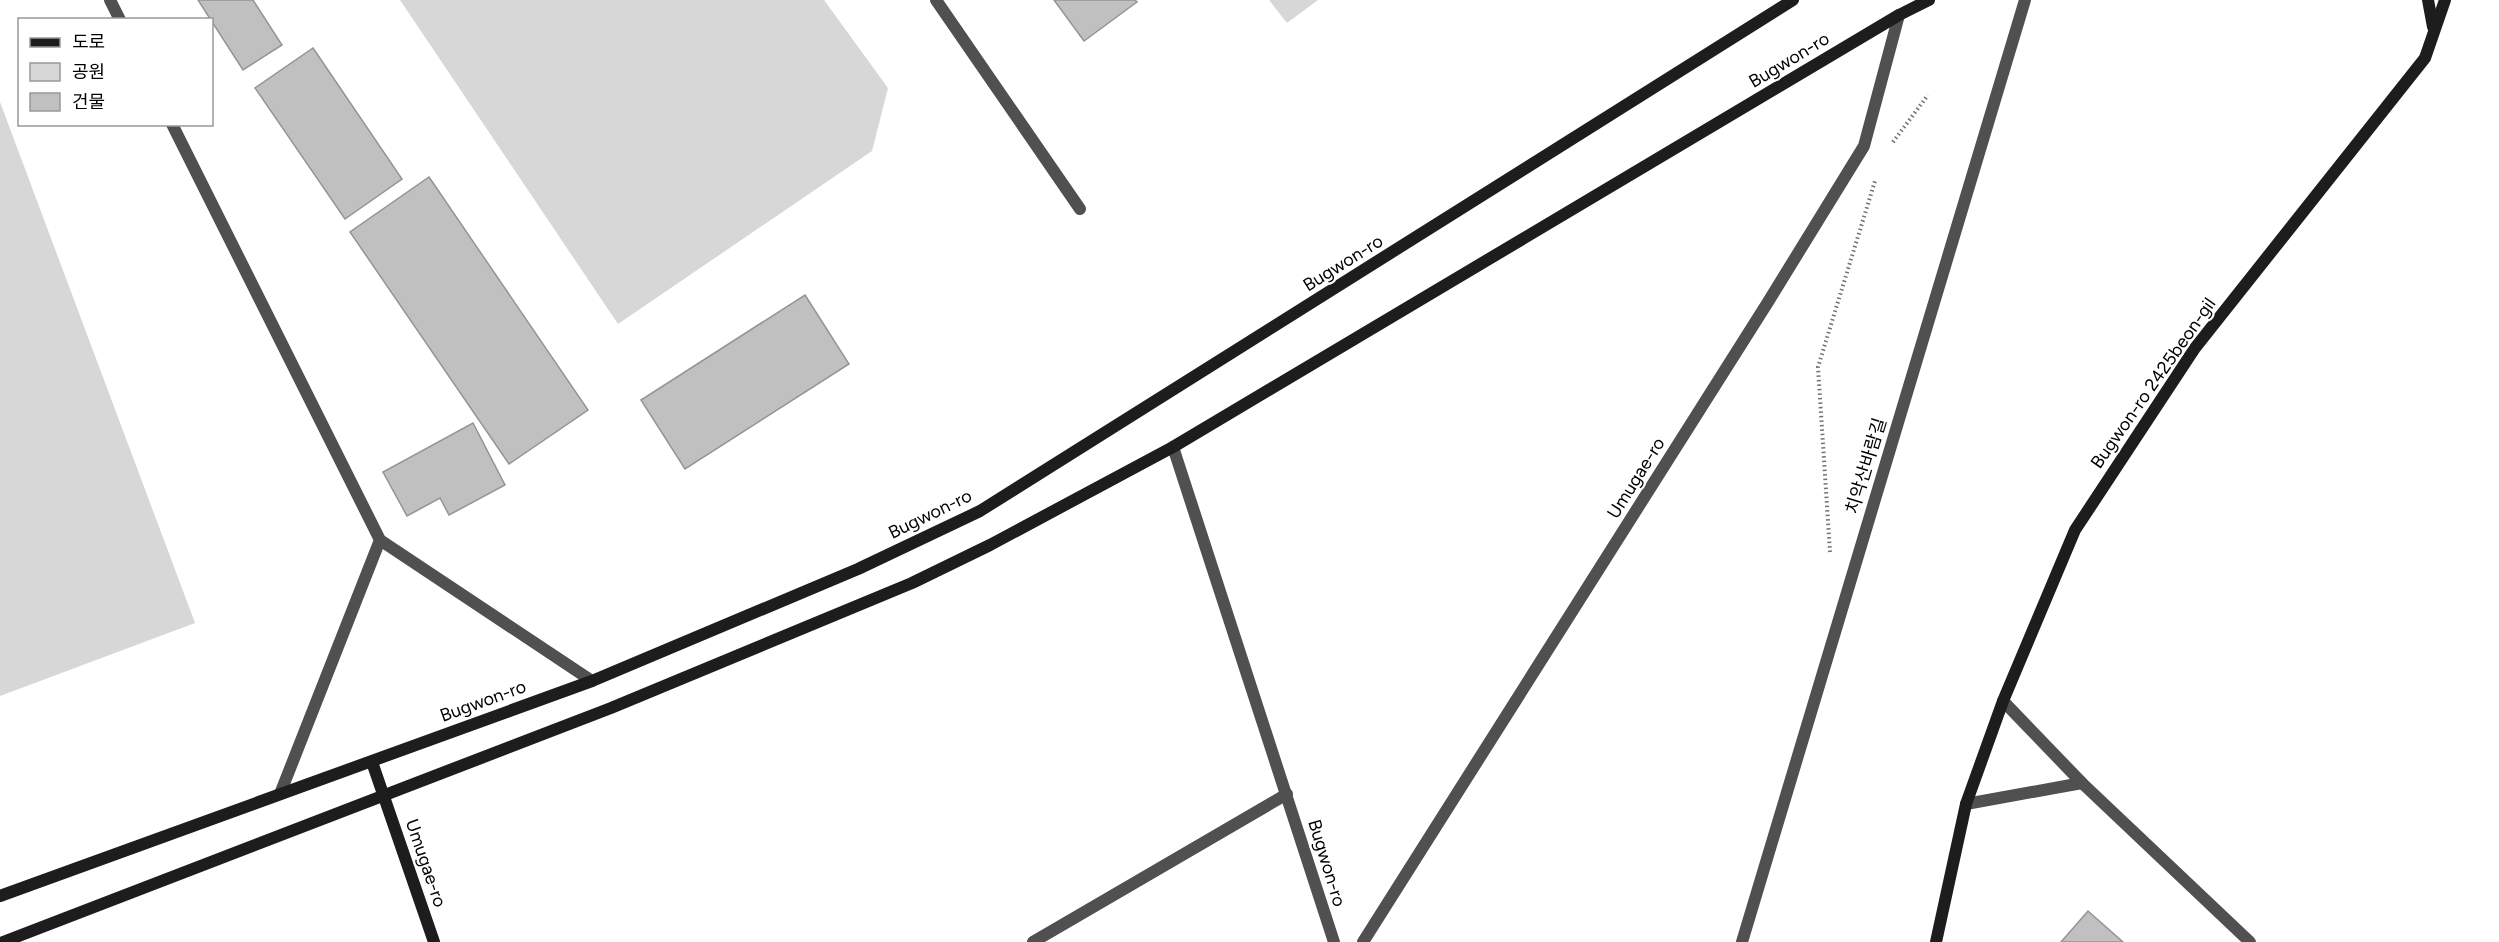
<svg xmlns="http://www.w3.org/2000/svg" width="2499" height="942" font-family="Figtree,'Noto Sans KR',sans-serif">
	<style>
		.green { fill: #d7d7d7 }
		.building { fill: #c0c0c0; stroke: #949494; stroke-width: 1.5 }
		.lines { fill: none; stroke-linecap: round; stroke-linejoin: round }
		.path { stroke: #727272; stroke-width: 4; stroke-dasharray: 1.5 3; stroke-linecap: butt }
		.lane { stroke: #505050; stroke-width: 12 }
		.street { stroke: #505050; stroke-width: 12 }
		.secondary { stroke: #1d1d1d; stroke-width: 12 }
		.labels { text-anchor: middle; stroke-width: 4.5; stroke-linejoin: round; paint-order: stroke }
		.street-label { font-size: 18px; fill: #000; stroke: #fff }
	</style>
	<rect width="100%" height="100%" fill="#fff"/>
	<g class="green">
		<path d="M400,0h424l64,88 -16,63 -254,173z"/>
		<path d="M1269,0h49l-31,23z"/>
		<path d="M0,102l195,521 -195,73z"/>
	</g>
	<g class="building">
		<path d="M198,0h55l29,45 -39,25z"/>
		<path d="M1054,0h81l2,2 -53,39z"/>
		<path d="M313,48l89,131 -57,40 -90,-131z"/>
		<path d="M429,177l159,233 -79,54 -159,-232z"/>
		<path d="M805,295l44,69 -164,105 -44,-69z"/>
		<path d="M473,423l32,62 -56,30 -9,-17 -33,18 -24,-44z"/>
		<path d="M2088,911l35,31h-62z"/>
	</g>
	<g class="lines">
		<g class="path">
			<path d="M1893,142l35,-47"/>
			<path d="M1830,552l-12,-185 57,-186"/>
		</g>
		<g class="lane">
			<path d="M936,0l144,209"/>
			<path d="M1173,447l161,495"/>
			<path d="M1033,942l254,-148"/>
		</g>
		<g class="street">
			<path d="M110,0l10,20"/>
			<path d="M172,124l208,416 212,141"/>
			<path d="M2003,701l79,82 168,159"/>
			<path d="M280,794l100,-254"/>
			<path d="M1966,804l116,-21"/>
			<path d="M1363,942l405,-640 96,-156 35,-131"/>
			<path d="M1742,942l283,-942"/>
		</g>
		<g class="secondary">
			<path d="M2428,0l5,27"/>
			<path d="M372,762l62,180"/>
			<path d="M0,896l592,-215 266,-112 122,-58 813,-511"/>
			<path d="M3,942l608,-234 301,-125 78,-38 183,-98 726,-432 30,-15"/>
			<path d="M1936,942l30,-138 37,-103 72,-171 120,-182 230,-290 20,-58"/>
		</g>
	</g>
	<g class="labels">
		<g class="street-label">
			<text transform="translate(1789 60) rotate(-31)" y="6">Bugwon-ro</text>
			<text transform="translate(1343 263) rotate(-32)" y="6">Bugwon-ro</text>
			<text transform="translate(2153 383) rotate(-55)" y="6">Bugwon-ro 2425beon-gil</text>
			<text transform="translate(1866 466) rotate(-73)" y="6">치악산바람길</text>
			<text transform="translate(1636 478) rotate(-58)" y="6">Umugae-ro</text>
			<text transform="translate(930 514) rotate(-26)" y="6">Bugwon-ro</text>
			<text transform="translate(483 701) rotate(-20)" y="6">Bugwon-ro</text>
			<text transform="translate(426 863) rotate(71)" y="6">Umugae-ro</text>
			<text transform="translate(1327 863) rotate(73)" y="6">Bugwon-ro</text>
		</g>
	</g>
	<rect x="18" y="18" width="195" height="108" fill="#ffffff" stroke="#999999" stroke-width="1.5"/>
	<rect x="30" y="38" width="30" height="9" fill="#1d1d1d" stroke="#999999" stroke-width="1.5"/>
	<text x="72" y="48" font-size="18" fill="#000000">도로</text>
	<rect x="30" y="63" width="30" height="18" fill="#d7d7d7" stroke="#999999" stroke-width="1.5"/>
	<text x="72" y="78" font-size="18" fill="#000000">공원</text>
	<rect x="30" y="93" width="30" height="18" fill="#c0c0c0" stroke="#999999" stroke-width="1.5"/>
	<text x="72" y="108" font-size="18" fill="#000000">건물</text>
</svg>
